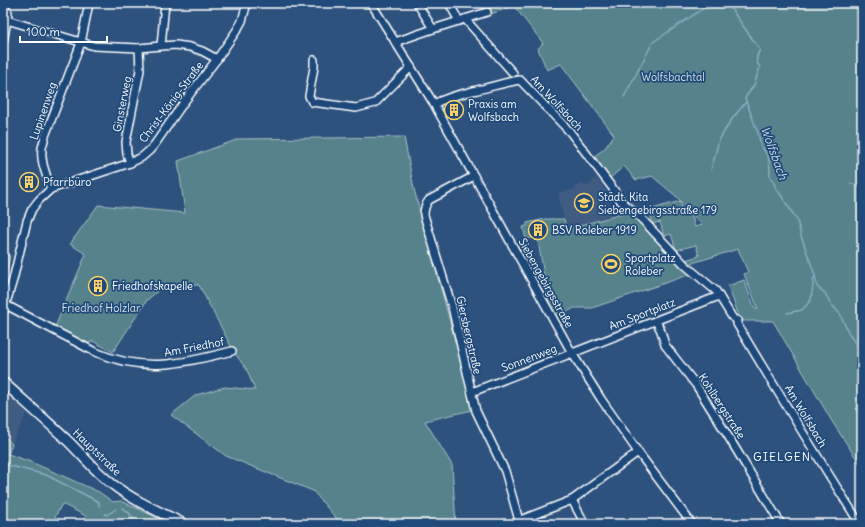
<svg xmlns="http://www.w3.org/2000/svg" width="865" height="527" font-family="Delius,sans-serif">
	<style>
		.built { fill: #405b82 }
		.green { fill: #54828b; stroke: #aac0c5 }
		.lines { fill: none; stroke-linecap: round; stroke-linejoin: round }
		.stream { stroke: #8cadc4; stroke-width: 1.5 }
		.street-casing { stroke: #fff; stroke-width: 10 }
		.secondary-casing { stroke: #fff; stroke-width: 12 }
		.street { stroke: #1f4a7a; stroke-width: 7 }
		.secondary { stroke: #1f4a7a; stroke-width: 9 }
		.labels { text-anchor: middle; stroke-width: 3.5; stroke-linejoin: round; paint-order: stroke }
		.park-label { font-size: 11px; fill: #d4e0e2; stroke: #1f4a7a }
		.street-label { font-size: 11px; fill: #fff; stroke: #1f4a7a }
		.poi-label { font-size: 11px; fill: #fff; stroke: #1f4a7a; text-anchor: start }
		.water-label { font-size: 12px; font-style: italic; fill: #cfdde6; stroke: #1f4a7a }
		.neighbourhood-label { font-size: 12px; letter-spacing: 1px; fill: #fff; stroke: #1f4a7a }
	</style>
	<rect width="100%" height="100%" fill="#2e527e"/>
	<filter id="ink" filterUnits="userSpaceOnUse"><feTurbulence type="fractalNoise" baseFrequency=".025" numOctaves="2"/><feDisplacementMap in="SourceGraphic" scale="8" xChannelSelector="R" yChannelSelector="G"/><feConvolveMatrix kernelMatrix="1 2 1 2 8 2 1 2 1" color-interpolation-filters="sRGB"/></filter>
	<g filter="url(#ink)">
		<g class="built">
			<path d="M596,177l9,12 7,28 -46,12 -8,-36 18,-4 -1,-2 8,-3 1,2 7,-1v-2z"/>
			<path d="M3,388l26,21 -22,45 -4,-1z"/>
		</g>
		<g class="green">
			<path d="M484,3h378v184l-12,-4 12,5v279l-29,-44 -60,-102h-35l1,-5 -11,-30 16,-6 11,29h3l-14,-35 4,-2 -10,-23 -49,15 -4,-4 14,-4 -3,-11 -20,5 -5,-16 -7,2 -4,-14 -7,2 -4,-14 31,-9 4,14 7,-2 4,14 7,-2 -25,-28 -25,-21 -16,4 -12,-14 -15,13 -17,-21 13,-10 9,-13 -53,-71 -14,6 -9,-21 5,-6 -29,-37 -23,8z"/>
			<path d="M404,137l10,52 44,163 14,58 -47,11 27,44 4,59h-115l-28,-33 -87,-35 -55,-41 25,-20 29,-8 30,3 -8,-20 -13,-18 -35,-67 -35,1 -17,14 -34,52 -20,-11 -6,3 -32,-17 31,-73 -16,-10 28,-39 87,8 -7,-52 61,-22z"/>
			<path d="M630,212l42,46 19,16 -99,34h-18l-17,10 -8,-15 -11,-62 2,-1 -1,-4 -13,3 -3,-12 4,-1v-3l18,-4h19l2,10z"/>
			<path d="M3,253l7,3 -7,33z"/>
			<path d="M6,438l6,6 -4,10 23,8 68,30 14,10 8,-1 50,23h-88l3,-8 -24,-12 -7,13 14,7h-66v-83z"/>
		</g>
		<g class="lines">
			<g class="stream">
				<path d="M729,3l3,7 28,40c-4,6 -5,12 0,17l-6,18 -9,13 13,35 3,13 7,10 2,11v9l3,5 2,5 15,23 7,11 4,16 14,39 2,12 8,6 6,11 9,10 9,20 6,9 7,6"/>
				<path d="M624,97l29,-55 48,-32 13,-7"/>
				<path d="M711,170l8,-30 13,-21 14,-17"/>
				<path d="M787,313l15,-3 9,-10 3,-23"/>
				<path d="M3,464l43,11 53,27v4"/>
				<path d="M122,508c7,3 11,9 14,16"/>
				<path d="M105,514l2,1 9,-6"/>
			</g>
			<g class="street-casing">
				<g id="street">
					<path d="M371,3l63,101 138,249 29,46 37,53 54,72"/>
					<path d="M417,3l16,26"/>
					<path d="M449,3l10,18"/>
					<path d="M465,19l48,54"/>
					<path d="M7,20l87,26 45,2 22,-2 15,-1 14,2 12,4 15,8"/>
					<path d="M3,42l4,-22 1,-8"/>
					<path d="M395,42l38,-13 54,-17"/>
					<path d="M161,46l4,-43"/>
					<path d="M314,60v7l-5,29 3,6 44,6 19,-5 36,-36"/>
					<path d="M434,104c14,-8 31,-11 47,-15 13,-3 26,-7 39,-9l50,52 44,58 7,11 12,10"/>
					<path d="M130,163l-3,-9 -1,-12 14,-72 -1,-22"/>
					<path d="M474,176l-45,24c-4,5 -5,9 -5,15l28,92 24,104 29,60 15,53"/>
					<path d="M51,189c-4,-13 -11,-27 -9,-41 1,-4 2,-8 3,-12l36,-93 8,-40"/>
					<path d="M638,215l47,50 31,26 16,26"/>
					<path d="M6,305l89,47c49,21 87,12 137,-1"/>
					<path d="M3,313l10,-33 14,-59 5,-12 7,-9 12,-11 79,-26 12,-6 8,-7 5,-6 29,-42 33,-43 20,-29 5,-9 5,-18"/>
					<path d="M736,320l2,1 -1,3c40,67 81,134 123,200"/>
					<path d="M656,321l5,10 4,14 10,13 21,27 32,51 53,88"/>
					<path d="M472,392l247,-96"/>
					<path d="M572,500l66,-48"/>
					<path d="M518,521l54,-21 13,24"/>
				</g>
			</g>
			<g class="secondary-casing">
				<path id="secondary" d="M3,382c22,20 44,39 66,60 14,14 27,30 43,42 22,17 48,28 72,40"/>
			</g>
			<use href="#street" class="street"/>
			<use href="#secondary" class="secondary"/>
		</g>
	</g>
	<defs>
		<g id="building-ring" transform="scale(1)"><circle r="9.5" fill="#1f4a7a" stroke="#ffd166" stroke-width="1.5"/><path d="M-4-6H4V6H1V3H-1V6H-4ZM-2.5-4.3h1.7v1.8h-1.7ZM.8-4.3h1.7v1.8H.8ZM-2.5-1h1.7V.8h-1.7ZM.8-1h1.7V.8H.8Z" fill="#ffd166"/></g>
		<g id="school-ring" transform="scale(1)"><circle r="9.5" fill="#1f4a7a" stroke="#ffd166" stroke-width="1.5"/><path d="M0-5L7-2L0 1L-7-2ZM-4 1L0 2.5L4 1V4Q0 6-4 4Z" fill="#ffd166"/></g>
		<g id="stadium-ring" transform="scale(1)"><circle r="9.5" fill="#1f4a7a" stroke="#ffd166" stroke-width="1.5"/><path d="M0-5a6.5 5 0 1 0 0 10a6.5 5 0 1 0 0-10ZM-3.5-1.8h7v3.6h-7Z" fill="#ffd166"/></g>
	</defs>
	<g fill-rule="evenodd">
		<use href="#building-ring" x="454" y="110"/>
		<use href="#building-ring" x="29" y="182"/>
		<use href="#school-ring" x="584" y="203"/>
		<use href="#building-ring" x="538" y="230"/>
		<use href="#stadium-ring" x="611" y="264"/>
		<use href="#building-ring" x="98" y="286"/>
	</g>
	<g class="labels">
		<g class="park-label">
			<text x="673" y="81">Wolfsbachtal</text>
			<text x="101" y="312">Friedhof Holzlar</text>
		</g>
		<g class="street-label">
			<text transform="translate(171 102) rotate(-53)" y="4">Christ-König-Straße</text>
			<text transform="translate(557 103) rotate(47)" y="4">Am Wolfsbach</text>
			<text transform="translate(122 104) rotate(-79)" y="4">Ginsterweg</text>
			<text transform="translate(43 111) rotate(-71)" y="4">Lupinenweg</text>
			<text transform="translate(546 283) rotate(61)" y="4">Siebengebirgsstraße</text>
			<text transform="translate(642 314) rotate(-21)" y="4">Am Sportplatz</text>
			<text transform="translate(469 335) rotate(77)" y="4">Giersbergstraße</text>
			<text transform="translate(194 347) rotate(-11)" y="4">Am Friedhof</text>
			<text transform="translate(529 358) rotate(-21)" y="4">Sonnenweg</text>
			<text transform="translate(722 406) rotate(57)" y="4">Kohlbergstraße</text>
			<text transform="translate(806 416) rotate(59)" y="4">Am Wolfsbach</text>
			<text transform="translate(97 452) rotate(44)" y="4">Hauptstraße</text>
		</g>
		<g class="poi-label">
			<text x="468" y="108">Praxis am<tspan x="468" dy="13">Wolfsbach</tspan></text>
			<text x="43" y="186">Pfarrbüro</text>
			<text x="598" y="201">Städt. Kita<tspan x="598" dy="13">Siebengebirgsstraße 179</tspan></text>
			<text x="552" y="234">BSV Roleber 1919</text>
			<text x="625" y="262">Sportplatz<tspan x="625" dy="13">Roleber</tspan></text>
			<text x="112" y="290">Friedhofskapelle</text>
		</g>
		<g class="water-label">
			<text transform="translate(774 153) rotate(70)" y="4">Wolfsbach</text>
		</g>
		<g class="neighbourhood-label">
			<text x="782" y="461">GIELGEN</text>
		</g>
	</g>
	<rect width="865" height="527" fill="none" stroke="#1f4a7a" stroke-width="16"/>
	<rect x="8" y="8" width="849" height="511" fill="none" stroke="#fff" stroke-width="1.5" filter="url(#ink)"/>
	<path d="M20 36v6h87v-6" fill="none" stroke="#ffffff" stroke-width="2"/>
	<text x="26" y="36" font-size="12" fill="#ffffff" stroke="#1f4a7a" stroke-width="3" paint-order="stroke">100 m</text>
</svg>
